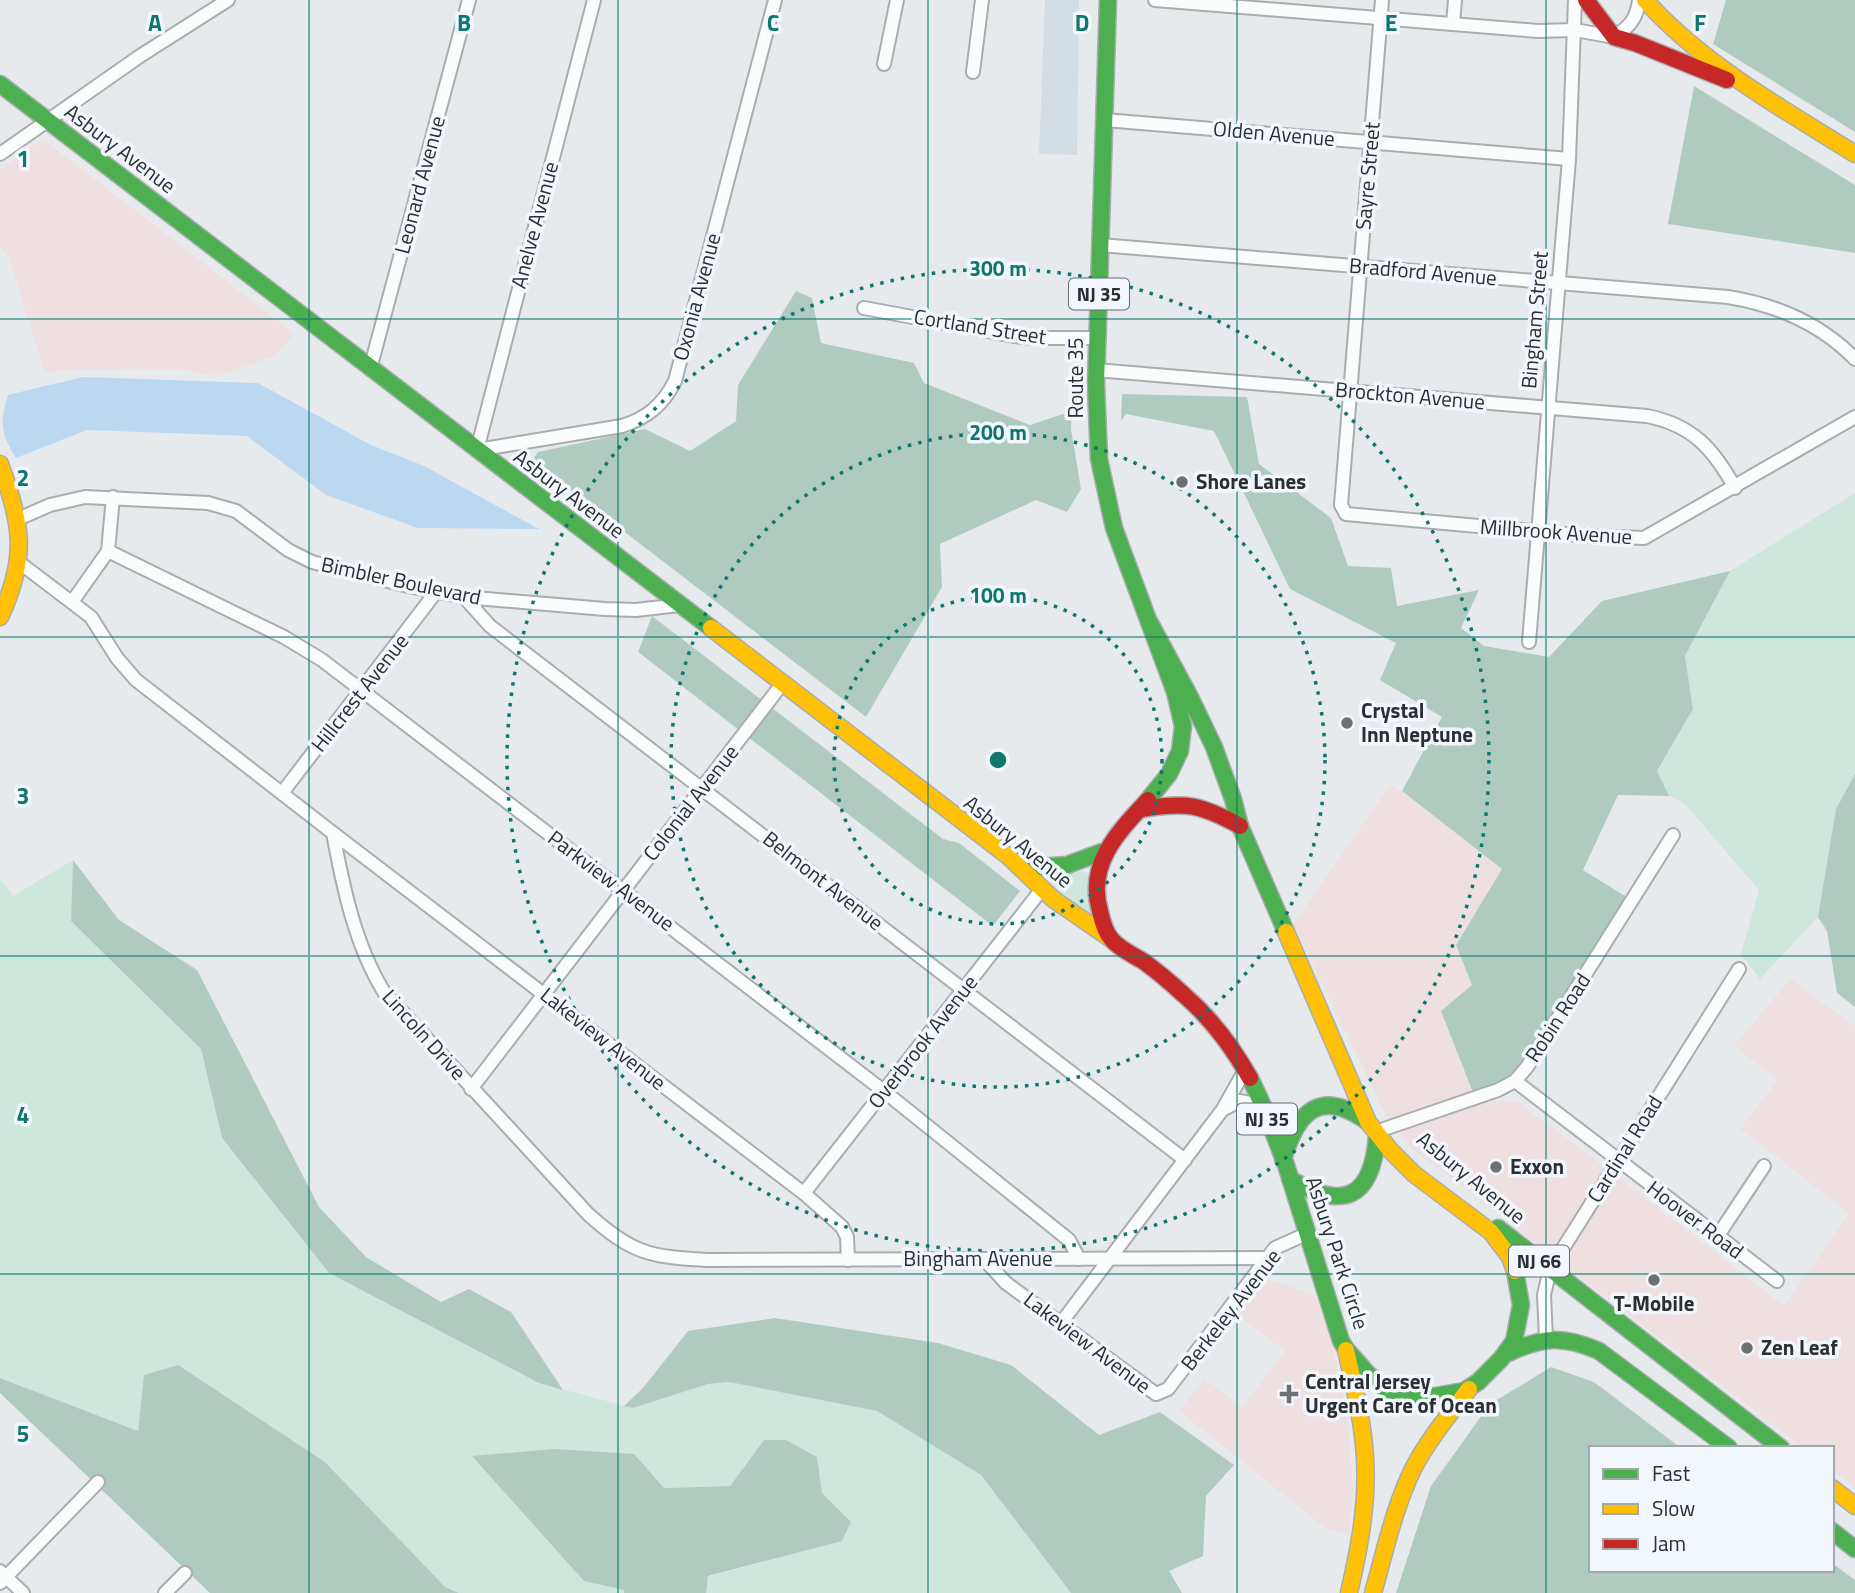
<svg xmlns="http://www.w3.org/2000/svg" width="1855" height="1593" font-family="'Titillium Web',sans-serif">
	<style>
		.commercial { fill: #eee0e1 }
		.built { fill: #d4dce4 }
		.green { fill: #cde7dc }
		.forest { fill: #afcbc0 }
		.water { fill: #bcd8f0 }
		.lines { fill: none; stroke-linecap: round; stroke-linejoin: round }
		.street-casing { stroke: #aaadaf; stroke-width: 16 }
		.fast-casing { stroke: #aaadaf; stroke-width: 19 }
		.slow-casing { stroke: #aaadaf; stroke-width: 19 }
		.jam-casing { stroke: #aaadaf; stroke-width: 19 }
		.street { stroke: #fbfcfc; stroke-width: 12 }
		.fast { stroke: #4caf50; stroke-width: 16 }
		.slow { stroke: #ffc107; stroke-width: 16 }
		.jam { stroke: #c62828; stroke-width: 16 }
		.grid { fill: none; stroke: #0f766e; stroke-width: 2; stroke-opacity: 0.55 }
		.ring { fill: none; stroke: #0f766e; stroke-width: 3.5; stroke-dasharray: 3.5 7 }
		.poi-dot { fill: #6d7073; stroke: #f1f7fd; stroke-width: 2.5 }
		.labels { text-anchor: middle; stroke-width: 7; stroke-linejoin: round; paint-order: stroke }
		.shield { fill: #f1f7fd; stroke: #676b6e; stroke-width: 2 }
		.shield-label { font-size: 19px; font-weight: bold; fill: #2c2f31 }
		.street-label { font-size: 21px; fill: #2c2f31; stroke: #f1f7fd }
		.poi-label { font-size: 21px; font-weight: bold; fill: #2c2f31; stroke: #f1f7fd; text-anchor: start }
		.grid-label { font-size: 23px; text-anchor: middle; font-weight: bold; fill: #0f766e; stroke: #f1f7fd; stroke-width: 7; stroke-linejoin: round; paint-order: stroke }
		.centre { fill: #0f766e; stroke: #f1f7fd; stroke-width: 3.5 }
		.ring-label { font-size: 21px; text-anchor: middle; font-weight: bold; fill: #0f766e; stroke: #f1f7fd; stroke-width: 7; stroke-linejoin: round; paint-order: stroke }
	</style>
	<rect width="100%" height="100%" fill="#e7eaed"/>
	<g class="commercial">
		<path d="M43,139l252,195 -20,22 -58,20 -38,-7 -114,1 -20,3 -36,-114 -9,-12v-77z"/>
		<path d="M1390,785l12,6 100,78 -46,76 16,40 4,115 42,2 82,61 184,143 65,-93 -109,-84 38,-49 -44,-34 56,-67 65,47v462l-23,-18v-22h-29l-394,-302 -26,-37 -90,-185z"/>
		<path d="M1266,1278l49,17 17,47 16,72 5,75 -3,45 -22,-4 -149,-119 25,-33 38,29 43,-56 -47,-36z"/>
	</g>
	<path class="built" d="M1045,0h34l-2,155 -38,-1z"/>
	<g class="green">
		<path d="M1855,493v281l-19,35 -18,108 -58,62 -19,-25 18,-64 -75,-87 -15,-7 -12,-24 36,-63 -8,-53 45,-85z"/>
		<path d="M73,860l-2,61 130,128 21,89 107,135 210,110 94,25 75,-24 21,-2 148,29 104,64 90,118h-365l2,-16 133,-36 10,-19 -29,-29 -5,-36 -53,-17 -34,46 -66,2 -40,105h-165l-14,-6 -301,-212 -6,56 -138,-53v-499l13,17z"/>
		<path d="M1084,871l4,3 9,49 -49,-39 5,-8z"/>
	</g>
	<g class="forest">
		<path d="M1726,0h129v132l-142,-88z"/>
		<path d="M1694,86l161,99v68l-187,-29z"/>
		<path d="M796,291l16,7 9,45 93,20 10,20 106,42 42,-14 -1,18 10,60 -14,23 -31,-12 -96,44 2,43 -76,130 -334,-256 6,-9 107,-23 45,22 46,-30 2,-36z"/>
		<path d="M1122,394l125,3 12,67 72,54 17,48 43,2 6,38 82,-16 -18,38 23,18 65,11 53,-56 128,-30 -45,85 8,53 -36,62 12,25 -51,-1 -35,75 50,31 -111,183 -46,16 -35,-89 31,-26 -16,-40 46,-76 -100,-78 40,-74 -62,-37 16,-37 -106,-54 -76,-158 -88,-17 -5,7z"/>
		<path d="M652,616l291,223 16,4 61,48 -27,35 -355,-274z"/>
		<path d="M1855,774v233l-18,-14 -10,-62 -9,-14 18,-108z"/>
		<path d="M73,860l46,60 78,50 122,237 47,50 75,45 28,-13 42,23 52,78 -24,-7 -210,-110 -107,-135 -21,-89 -130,-128z"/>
		<path d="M775,1318l163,25 73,22 88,70 61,-23 74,53 -28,31 -3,60 -34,15 13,22h-111l-90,-118 -104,-64 -148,-29 -21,2 -75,24 -9,-2 19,-18 45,-57z"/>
		<path d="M178,1365l147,97 120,125 14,6h-249l-210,-200v-15l138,53 6,-56z"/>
		<path d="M1551,1367l43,15 87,66h-90v122h241v-7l23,17v13h-459l35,-107 59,-82z"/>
		<path d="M764,1440h22l31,17 5,36 29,29 -9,19 -134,35 -2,17h-82v-3l-40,-9 -112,-125 82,-7 80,5 30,34 66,-2z"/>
	</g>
	<path class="water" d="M83,377l175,6 113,62 53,21 115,63 -121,-1 -92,-33 -79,-59 -160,-6 -71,28c-16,-25 -16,-35 -8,-63z"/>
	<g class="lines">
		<g class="street-casing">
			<g id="street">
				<path d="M594,0l-117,450 145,-24c25,-8 41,-21 53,-45l100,-381"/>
				<path d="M1155,0l383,31 37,-1 39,7c15,-10 23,-18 25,-37"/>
				<path d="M1382,0l-41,505 5,9 242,22 56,2 211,-121"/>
				<path d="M1453,24l2,-24"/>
				<path d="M884,64l13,-64"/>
				<path d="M973,72l9,-72"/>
				<path d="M1105,120l464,39"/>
				<path d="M0,154l140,-98 88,-56"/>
				<path d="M1100,245l628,52c49,8 92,26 127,62"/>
				<path d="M864,308l150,28 21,2h62"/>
				<path d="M370,369l99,-369"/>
				<path d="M1096,370l551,46c45,9 66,32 88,72"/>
				<path d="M18,519l32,-14 35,-8 123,6 28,8 52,39 24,12 96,24 56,11 141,12 31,1 43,-5"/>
				<path d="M108,551l176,86 38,23 563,432 184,148 10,19"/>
				<path d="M20,563l71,54 26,41 19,22 197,153c10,54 22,112 51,159l204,222c43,39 61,43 119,46l559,-2"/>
				<path d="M464,597l26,29 695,534"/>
				<path d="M72,602l36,-51 5,-54"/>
				<path d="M1529,642l40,-483 6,-159"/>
				<path d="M282,793l154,-201"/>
				<path d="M333,833l473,362 36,32 5,10 1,23"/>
				<path d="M1515,1081l262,200"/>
				<path d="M471,1089l311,-405"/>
				<path d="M1224,1109l15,-8 23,4"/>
				<path d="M1384,1129l114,-39 17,-9 12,-14 146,-232"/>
				<path d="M804,1193l238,-304"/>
				<path d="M1717,1237l47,-71"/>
				<path d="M984,1259l22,24 150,111 12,-5 107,-141 31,-14"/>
				<path d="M1061,1323l162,-214 22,-39"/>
				<path d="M1546,1339l-2,-44 6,-26 189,-300"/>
				<path d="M0,1571l23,22"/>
				<path d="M0,1583l98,-101"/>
				<path d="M165,1593l20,-20"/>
			</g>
		</g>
		<g class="fast-casing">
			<g id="fast">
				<path d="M1108,0l-12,384 3,75 15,69 61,164 8,34 -3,25 -11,23 -21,26"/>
				<path d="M0,84l711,544"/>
				<path d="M1150,623l40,74 24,50 19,52 7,27 46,106"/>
				<path d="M1023,868l44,-3 35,-13"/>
				<path d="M1250,1078l14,30 22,57 55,176 5,8 22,25 19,16 20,6 23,1 34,-6 14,-9 23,-23 13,-18 7,-36 -6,-34"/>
				<path d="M1283,1159c15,-49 38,-71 85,-37"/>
				<path d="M1290,1179c53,32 82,20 87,-43"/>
				<path d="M1498,1228l283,220"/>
				<path d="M1508,1353c35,-16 55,-18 91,-2l130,97"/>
				<path d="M1832,1531l23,18"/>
			</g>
		</g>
		<g class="slow-casing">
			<g id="slow">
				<path d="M1645,0c57,64 138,109 210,154"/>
				<path d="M0,464c22,61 28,93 0,153"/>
				<path d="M711,628l297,228 45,43 58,40"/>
				<path d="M1286,932l82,190 22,28 24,24 77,58 19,25 5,14"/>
				<path d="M1346,1350c8,36 17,71 19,108 3,46 -6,91 -16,135"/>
				<path d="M1832,1488l23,18"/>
				<path d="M1373,1593c12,-42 21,-85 40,-124 15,-29 36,-54 56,-80"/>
			</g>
		</g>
		<g class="jam-casing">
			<g id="jam">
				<path d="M1586,0l28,37 21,6 92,37"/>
				<path d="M1148,800c-29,31 -62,64 -48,111 2,10 5,21 12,29 8,9 21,15 31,21 14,10 28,22 41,34 28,24 48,51 66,83"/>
				<path d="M1142,809c45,-7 58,-5 98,17"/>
			</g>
		</g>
		<use href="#street" class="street"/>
		<use href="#fast" class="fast"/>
		<use href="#slow" class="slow"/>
		<use href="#jam" class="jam"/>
	</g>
	<path class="grid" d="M309,0v1593M618,0v1593M928,0v1593M1237,0v1593M1546,0v1593M0,319h1855M0,637h1855M0,956h1855M0,1274h1855"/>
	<g class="ring">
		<circle cx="998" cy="760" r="164"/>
		<circle cx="998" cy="760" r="327"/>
		<circle cx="998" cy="760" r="491"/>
	</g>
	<g class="poi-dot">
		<circle cx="1182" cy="482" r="7"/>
		<circle cx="1347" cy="723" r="7"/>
		<circle cx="1496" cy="1167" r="7"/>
		<circle cx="1654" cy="1280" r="7"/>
		<circle cx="1747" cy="1348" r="7"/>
		<path d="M1285.5 1383.5h7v7h7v7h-7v7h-7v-7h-7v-7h7z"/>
	</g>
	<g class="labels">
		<g class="shield">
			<rect x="1069" y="278.5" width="60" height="31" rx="5"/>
			<rect x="1237" y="1103.5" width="60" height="31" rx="5"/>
			<rect x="1509" y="1245.5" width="60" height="31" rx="5"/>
		</g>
		<g class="shield-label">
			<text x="1099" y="301">NJ 35</text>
			<text x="1267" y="1126">NJ 35</text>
			<text x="1539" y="1268">NJ 66</text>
		</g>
		<g class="street-label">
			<text transform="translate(1274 134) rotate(5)" y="7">Olden Avenue</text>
			<text transform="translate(120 149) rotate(37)" y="7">Asbury Avenue</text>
			<text transform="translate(1368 176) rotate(-85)" y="7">Sayre Street</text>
			<text transform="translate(420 185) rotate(-75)" y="7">Leonard Avenue</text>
			<text transform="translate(535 225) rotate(-75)" y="7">Anelve Avenue</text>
			<text transform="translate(1423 272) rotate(5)" y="7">Bradford Avenue</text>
			<text transform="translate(697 297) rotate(-75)" y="7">Oxonia Avenue</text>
			<text transform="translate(1535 320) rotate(-85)" y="7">Bingham Street</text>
			<text transform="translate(980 327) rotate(9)" y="7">Cortland Street</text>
			<text transform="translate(1076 378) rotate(-90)" y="7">Route 35</text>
			<text transform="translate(1410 396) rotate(5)" y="7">Brockton Avenue</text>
			<text transform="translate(569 494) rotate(37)" y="7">Asbury Avenue</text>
			<text transform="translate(1556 532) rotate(4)" y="7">Millbrook Avenue</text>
			<text transform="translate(401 581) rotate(12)" y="7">Bimbler Boulevard</text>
			<text transform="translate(360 693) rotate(-52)" y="7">Hillcrest Avenue</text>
			<text transform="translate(691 803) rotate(-52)" y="7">Colonial Avenue</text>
			<text transform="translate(1018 842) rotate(39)" y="7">Asbury Avenue</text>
			<text transform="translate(611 881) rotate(37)" y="7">Parkview Avenue</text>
			<text transform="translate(823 881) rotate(38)" y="7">Belmont Avenue</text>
			<text transform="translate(1558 1018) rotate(-57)" y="7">Robin Road</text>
			<text transform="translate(424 1035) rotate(48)" y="7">Lincoln Drive</text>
			<text transform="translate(603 1039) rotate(38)" y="7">Lakeview Avenue</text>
			<text transform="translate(923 1042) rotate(-52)" y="7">Overbrook Avenue</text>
			<text transform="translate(1625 1149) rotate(-58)" y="7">Cardinal Road</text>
			<text transform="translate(1471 1178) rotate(39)" y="7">Asbury Avenue</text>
			<text transform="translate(1695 1220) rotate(37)" y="7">Hoover Road</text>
			<text transform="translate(1337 1253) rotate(72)" y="7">Asbury Park Circle</text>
			<text x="978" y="1266">Bingham Avenue</text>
			<text transform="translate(1231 1310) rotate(-52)" y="7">Berkeley Avenue</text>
			<text transform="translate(1087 1343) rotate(37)" y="7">Lakeview Avenue</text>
		</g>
		<g class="poi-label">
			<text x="1196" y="489">Shore Lanes</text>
			<text x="1361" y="718">Crystal<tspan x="1361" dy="24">Inn Neptune</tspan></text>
			<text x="1510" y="1174">Exxon</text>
			<text x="1654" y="1311" text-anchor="middle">T-Mobile</text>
			<text x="1761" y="1355">Zen Leaf</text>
			<text x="1305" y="1389">Central Jersey<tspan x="1305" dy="24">Urgent Care of Ocean</tspan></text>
		</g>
	</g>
	<g class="grid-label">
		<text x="155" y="31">A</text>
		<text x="464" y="31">B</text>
		<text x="773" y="31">C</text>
		<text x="1082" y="31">D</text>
		<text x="1391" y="31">E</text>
		<text x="1700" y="31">F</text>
		<text x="23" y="167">1</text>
		<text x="23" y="486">2</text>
		<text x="23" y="804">3</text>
		<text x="23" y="1123">4</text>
		<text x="23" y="1442">5</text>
	</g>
	<circle cx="998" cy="760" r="10" class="centre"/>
	<g class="ring-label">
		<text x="998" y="276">300 m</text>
		<text x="998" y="440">200 m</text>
		<text x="998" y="603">100 m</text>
	</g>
	<rect x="1589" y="1446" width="245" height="126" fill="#f1f7fd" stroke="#a2a7ab" stroke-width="2"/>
	<rect x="1603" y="1469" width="35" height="10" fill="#4caf50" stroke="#a2a7ab" stroke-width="2"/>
	<text x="1652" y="1481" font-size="21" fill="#2c2f31">Fast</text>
	<rect x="1603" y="1504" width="35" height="10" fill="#ffc107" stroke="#a2a7ab" stroke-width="2"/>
	<text x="1652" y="1516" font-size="21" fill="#2c2f31">Slow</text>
	<rect x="1603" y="1539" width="35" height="10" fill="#c62828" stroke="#a2a7ab" stroke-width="2"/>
	<text x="1652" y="1551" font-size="21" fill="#2c2f31">Jam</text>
</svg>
